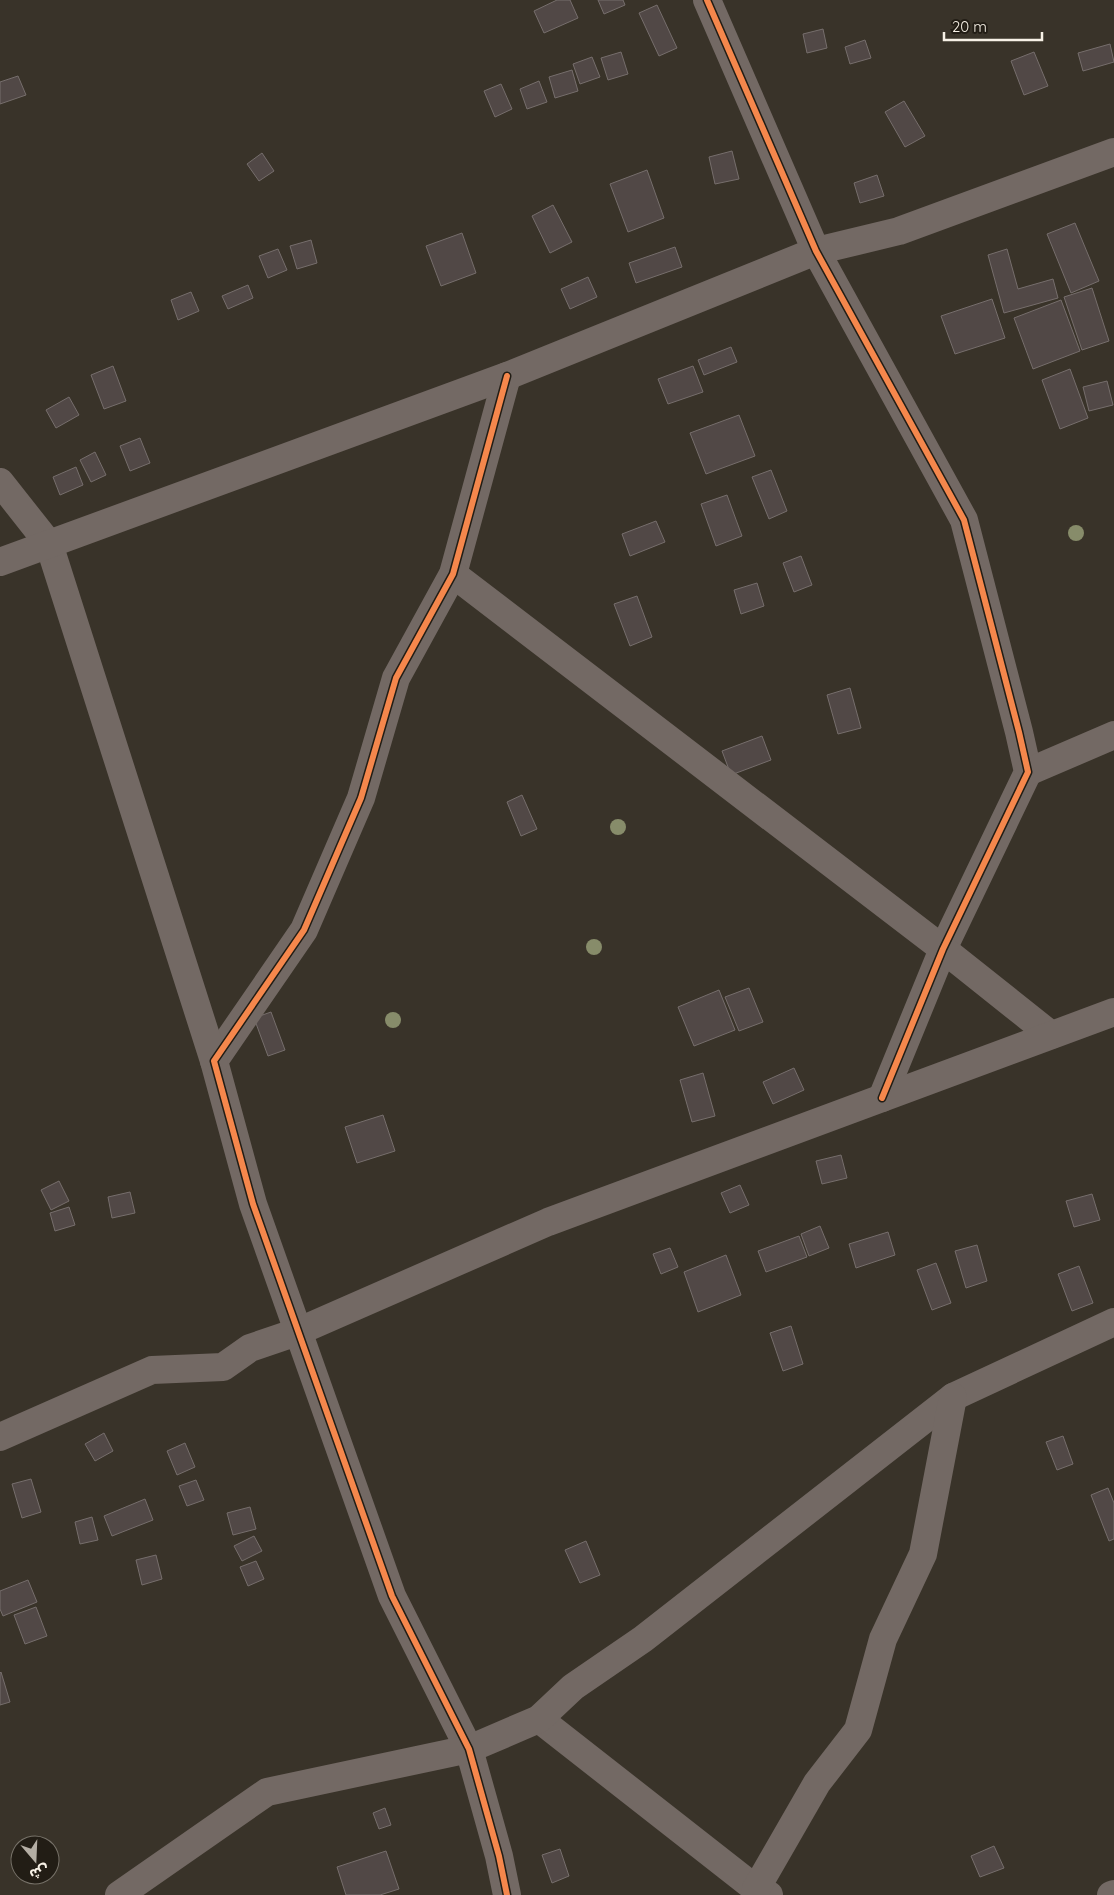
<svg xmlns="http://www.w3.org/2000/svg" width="1114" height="1895" font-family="Quicksand,'Noto Sans Arabic',sans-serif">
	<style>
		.building { fill: #514846; stroke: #766e6c }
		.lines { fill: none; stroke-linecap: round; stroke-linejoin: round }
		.minor { stroke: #736964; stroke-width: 28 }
		.cycleway-casing { stroke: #221d15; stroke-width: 9 }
		.cycleway { stroke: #f5874c; stroke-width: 6 }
		.tree { fill: #878c6a }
	</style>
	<rect width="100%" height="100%" fill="#393329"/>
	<g class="building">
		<path d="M557,0h13l8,18 -34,15 -10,-22z"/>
		<path d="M598,0h25l2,5 -21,9z"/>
		<path d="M657,5l20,43 -18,8 -20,-43z"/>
		<path d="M823,29l4,19 -20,5 -4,-19z"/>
		<path d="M865,40l6,18 -21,6 -5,-17z"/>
		<path d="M1110,44l4,18 -31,9 -5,-18z"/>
		<path d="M621,52l7,22 -20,6 -7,-22z"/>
		<path d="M1034,52l14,34 -24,9 -13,-34z"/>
		<path d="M592,57l8,20 -20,7 -7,-20z"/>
		<path d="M572,70l6,21 -23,7 -6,-21z"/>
		<path d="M18,76l8,19 -26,9v-22z"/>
		<path d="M539,81l8,21 -20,7 -7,-20z"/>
		<path d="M501,84l11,25 -17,8 -11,-26z"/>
		<path d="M904,101l21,35 -20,11 -20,-35z"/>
		<path d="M732,151l7,28 -24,5 -6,-27z"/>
		<path d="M262,153l12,18 -15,10 -12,-17z"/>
		<path d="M647,170l17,48 -36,14 -18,-48z"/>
		<path d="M877,175l7,21 -24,7 -6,-20z"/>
		<path d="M553,205l19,37 -22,11 -18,-37z"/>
		<path d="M1075,223l24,58 -28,12 -24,-59z"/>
		<path d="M462,233l14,40 -35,13 -15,-40z"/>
		<path d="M311,240l6,23 -20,6 -7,-23z"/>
		<path d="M675,247l7,20 -46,16 -7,-20z"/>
		<path d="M278,249l9,21 -19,8 -9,-22z"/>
		<path d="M1007,249l11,40 35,-10 5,19 -54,15 -16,-58z"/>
		<path d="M588,277l9,20 -27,12 -9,-20z"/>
		<path d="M248,285l5,13 -25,11 -6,-13z"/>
		<path d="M1092,288l17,53 -27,9 -18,-53z"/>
		<path d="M191,292l8,19 -21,9 -7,-20z"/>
		<path d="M992,299l13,39 -50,16 -14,-38z"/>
		<path d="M1061,300l19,51 -47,18 -19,-51z"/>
		<path d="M731,347l6,15 -33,13 -6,-15z"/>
		<path d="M113,366l13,35 -22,8 -13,-34z"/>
		<path d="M693,366l10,26 -35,12 -10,-25z"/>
		<path d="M1070,369l18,49 -28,11 -18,-49z"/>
		<path d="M1107,381l6,24 -24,6 -6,-24z"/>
		<path d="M69,397l10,18 -23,13 -10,-18z"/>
		<path d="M739,415l16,41 -49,18 -16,-41z"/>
		<path d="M140,438l10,25 -20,8 -10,-25z"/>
		<path d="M95,452l11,23 -15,7 -11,-22z"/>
		<path d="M76,467l7,18 -23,10 -7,-18z"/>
		<path d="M771,470l16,41 -18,8 -17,-42z"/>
		<path d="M727,495l15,41 -26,10 -15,-42z"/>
		<path d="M656,521l9,21 -35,14 -8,-22z"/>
		<path d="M801,556l11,29 -18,7 -11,-29z"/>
		<path d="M757,583l7,23 -23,8 -7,-24z"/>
		<path d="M637,596l15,41 -22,9 -16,-42z"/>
		<path d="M850,688l11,40 -23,6 -11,-39z"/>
		<path d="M762,736l9,24 -40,15 -9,-24z"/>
		<path d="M522,795l15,34 -16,7 -14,-34z"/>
		<path d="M749,988l14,34 -24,9 -14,-34z"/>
		<path d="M719,990l16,40 -41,16 -16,-39z"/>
		<path d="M271,1012l14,38 -17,6 -14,-38z"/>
		<path d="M794,1068l10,22 -31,14 -10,-22z"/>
		<path d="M703,1073l12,43 -23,6 -12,-42z"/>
		<path d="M383,1115l12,36 -38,12 -12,-36z"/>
		<path d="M841,1155l6,23 -25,6 -6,-23z"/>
		<path d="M59,1181l10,20 -18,9 -10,-20z"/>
		<path d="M740,1185l9,20 -19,8 -9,-20z"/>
		<path d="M130,1192l5,21 -23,5 -4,-21z"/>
		<path d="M1092,1194l8,26 -26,7 -8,-26z"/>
		<path d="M69,1207l6,18 -20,6 -5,-18z"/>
		<path d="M820,1226l9,22 -20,8 -8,-22z"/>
		<path d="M888,1232l7,23 -39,13 -7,-24z"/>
		<path d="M799,1236l8,21 -41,15 -8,-21z"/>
		<path d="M977,1245l10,36 -21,7 -11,-37z"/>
		<path d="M670,1248l8,19 -17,7 -8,-20z"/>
		<path d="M726,1255l15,40 -43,17 -14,-40z"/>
		<path d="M936,1263l15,40 -19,7 -15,-40z"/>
		<path d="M1079,1266l14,37 -21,8 -14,-37z"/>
		<path d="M791,1326l12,38 -20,7 -13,-38z"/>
		<path d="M104,1433l9,18 -18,10 -10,-17z"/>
		<path d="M1063,1436l10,28 -16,6 -11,-28z"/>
		<path d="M185,1443l10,24 -18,8 -10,-24z"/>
		<path d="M31,1479l10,33 -19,6 -10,-34z"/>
		<path d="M196,1480l8,20 -17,6 -8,-20z"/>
		<path d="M1108,1488l6,15v36l-5,2 -18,-46z"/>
		<path d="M145,1499l8,21 -41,16 -8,-20z"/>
		<path d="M250,1507l6,22 -23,6 -6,-22z"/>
		<path d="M92,1517l6,23 -18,4 -5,-22z"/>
		<path d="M254,1536l8,15 -20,10 -8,-15z"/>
		<path d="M586,1541l14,34 -20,8 -15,-33z"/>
		<path d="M156,1555l6,24 -20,6 -6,-25z"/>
		<path d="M256,1561l8,18 -16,7 -8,-19z"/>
		<path d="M28,1580l9,22 -34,14 -3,-7v-18z"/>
		<path d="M36,1607l11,29 -22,8 -11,-29z"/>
		<path d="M1,1672l9,30 -10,3v-32z"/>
		<path d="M385,1808l6,17 -12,4 -6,-16z"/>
		<path d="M994,1846l10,22 -24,9 -9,-21z"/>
		<path d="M560,1849l9,27 -17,7 -10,-28z"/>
		<path d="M386,1851l13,38 -19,6h-34l-9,-28z"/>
	</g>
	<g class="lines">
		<g class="minor">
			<path d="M707,0l109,251 148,269 55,212 9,40 -85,177 -61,149"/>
			<path d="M507,376l-54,198 -57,104 -35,120 -57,132 -90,131 39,143 139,392 77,153 30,107 8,39"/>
			<path d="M0,482l49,62 165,517"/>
			<path d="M0,562l507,-186 309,-125 83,-20 215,-79"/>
			<path d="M453,574l490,375 108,86"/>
			<path d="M1028,772l86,-37"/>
			<path d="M0,1437l152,-67 71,-3 27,-19 47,-16 251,-110 566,-210"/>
			<path d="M539,1719l217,170 13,6"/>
			<path d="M119,1895l148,-103 202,-43 70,-30 34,-32 70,-48 310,-242 161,-75"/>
			<path d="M755,1895l1,-6 61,-106 41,-53 25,-91 40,-85 30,-157"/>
			<path d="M1111,1895l3,-1"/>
		</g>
		<g class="cycleway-casing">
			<g id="cycleway">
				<path d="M707,0l109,251 148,269 55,212 9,40 -85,177 -61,149"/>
				<path d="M507,376l-54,198 -57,104 -35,120 -57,132 -90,131 39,143 139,392 77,153 30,107 8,39"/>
			</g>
		</g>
		<use href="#cycleway" class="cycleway"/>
	</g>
	<g class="tree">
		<circle cx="1076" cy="533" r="8"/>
		<circle cx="618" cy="827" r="8"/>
		<circle cx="594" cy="947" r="8"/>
		<circle cx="393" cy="1020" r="8"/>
	</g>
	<g transform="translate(35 1860) rotate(161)"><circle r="24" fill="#221d15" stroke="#777269"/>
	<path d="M0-4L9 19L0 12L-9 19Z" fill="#b4aea4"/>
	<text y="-8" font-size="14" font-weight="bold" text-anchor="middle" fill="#f7f1e6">ش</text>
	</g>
	<path d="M944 32v8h98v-8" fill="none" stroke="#f7f1e6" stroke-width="2.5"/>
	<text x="952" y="32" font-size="15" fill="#f7f1e6" stroke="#221d15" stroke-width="4" paint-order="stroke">20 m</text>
</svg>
